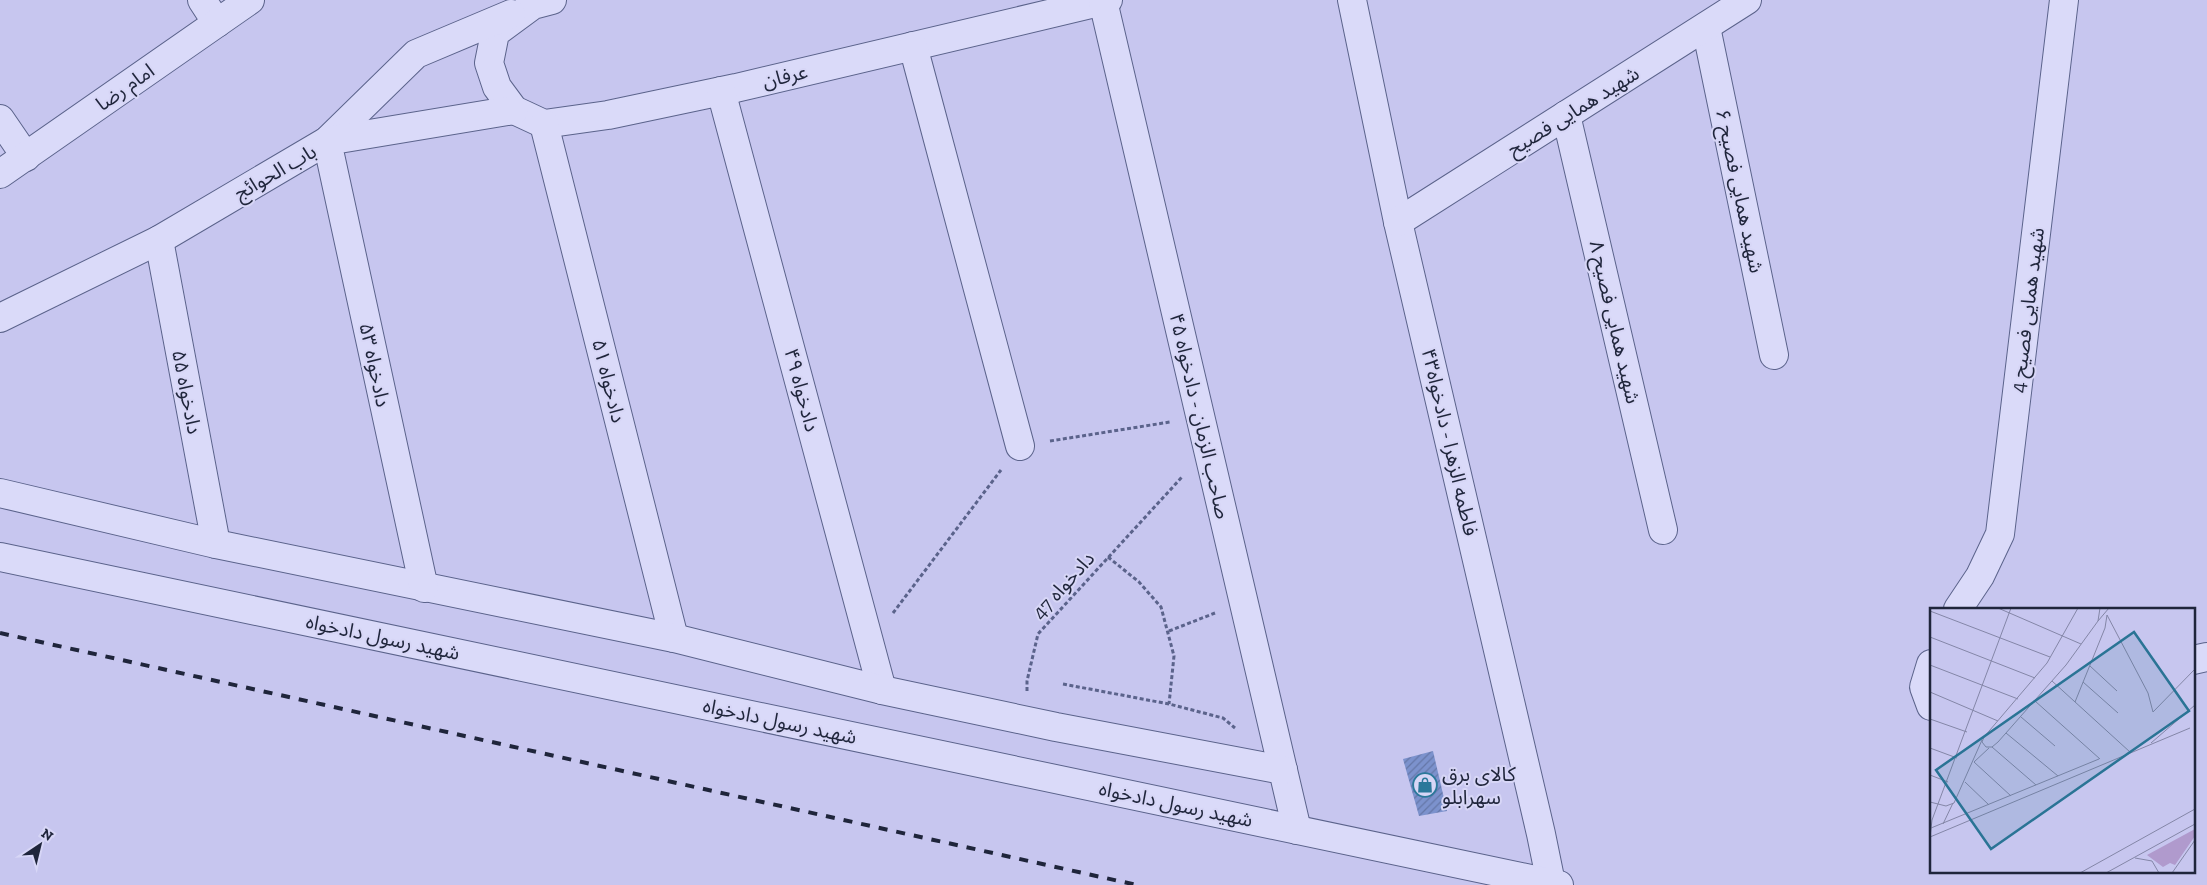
<svg xmlns="http://www.w3.org/2000/svg" width="2207" height="885" font-family="'Zilla Slab','Noto Sans Arabic',serif">
	<style>
		.building { fill: url(#building-hatch) }
		.lines { fill: none; stroke-linecap: round; stroke-linejoin: round }
		.minor-casing { stroke: #5b638b; stroke-width: 30 }
		.path { stroke: #5b638b; stroke-width: 3; stroke-dasharray: 4 2.5; stroke-linecap: butt }
		.minor { stroke: #dadaf9; stroke-width: 28 }
		.rail { stroke: #1f253b; stroke-width: 4; stroke-dasharray: 9 9; stroke-linecap: butt }
		.labels { text-anchor: middle; stroke-width: 4; stroke-linejoin: round; paint-order: stroke }
		.street-label { font-size: 20px; fill: #1f253b; stroke: #d7d6f6 }
		.poi-label { font-size: 20px; fill: #1f253b; stroke: #d7d6f6; text-anchor: start }
		.inset-road { fill: none; stroke: #8486a7; stroke-width: 1 }
		.view { fill: #2a7495; fill-opacity: 0.15; stroke: #2a7495; stroke-width: 2.5 }
		.inset-edge { fill: none; stroke: #1f253b; stroke-width: 2.5 }
	</style>
	<defs>
		<pattern id="building-hatch" width="6" height="6" patternUnits="userSpaceOnUse" patternTransform="scale(1.25)"><rect width="6" height="6" fill="#7c92cd"/><path d="M-1 1l2-2M0 6l6-6M5 7l2-2" fill="none" stroke="#6577a8"/></pattern>
	</defs>
	<rect width="100%" height="100%" fill="#c7c6ef"/>
	<path class="building" d="M1433,751l14,60 -28,5 -16,-57z"/>
	<g class="lines">
		<g class="minor-casing">
			<g id="minor">
				<path d="M202,0l15,23"/>
				<path d="M552,0l-19,5 -38,28 -6,30 8,24 17,23 30,14 64,-9 128,-27 372,-88"/>
				<path d="M1352,0l46,222 143,612 10,49"/>
				<path d="M1103,1l194,829"/>
				<path d="M1706,27l68,328"/>
				<path d="M913,46l107,400"/>
				<path d="M721,91l161,599"/>
				<path d="M1566,115l97,415"/>
				<path d="M0,119l26,38"/>
				<path d="M544,124l130,514"/>
				<path d="M0,174l250,-174"/>
				<path d="M1398,222l349,-222"/>
				<path d="M159,240l57,304"/>
				<path d="M0,318l159,-78 168,-99 89,-87 95,-40"/>
				<path d="M0,493l216,51 458,94 208,52 174,37 227,43"/>
				<path d="M0,557l1559,328"/>
				<path d="M424,588l-97,-447 187,-31"/>
				<path d="M1958,609l22,-33 20,-42 64,-534"/>
				<path d="M2193,660l14,-3"/>
				<path d="M1931,664l-7,23 7,19"/>
			</g>
		</g>
		<g class="path">
			<path d="M1050,441l120,-19"/>
			<path d="M1108,557l31,25 22,25 13,49 -5,48"/>
			<path d="M893,613l108,-143"/>
			<path d="M1169,631l46,-18"/>
			<path d="M1063,684l106,20 54,14 12,10"/>
			<path d="M1027,691v-10l11,-47 144,-157"/>
		</g>
		<use href="#minor" class="minor"/>
		<path class="rail" d="M0,633l1137,252"/>
	</g>
	<defs>
		<g id="shop-ring" transform="scale(1.25)"><circle r="9.5" fill="#d7d6f6" stroke="#2b789a" stroke-width="1.5"/><path d="M-5-2.5h2.3a2.7 3.5 0 0 1 5.4 0H5L5.5 6h-11ZM-1.5-2.5h3a1.5 2.3 0 0 0-3 0Z" fill="#2b789a"/></g>
	</defs>
	<g fill-rule="evenodd">
		<use href="#shop-ring" x="1425" y="785"/>
	</g>
	<g class="labels">
		<g class="street-label">
			<text transform="translate(785 76) rotate(-13)" y="7">عرفان</text>
			<text transform="translate(125 87) rotate(-35)" y="7">امام رضا</text>
			<text transform="translate(1573 111) rotate(-32)" y="7">شهید همایی فصیح</text>
			<text transform="translate(275 172) rotate(-30)" y="7">باب الحوائج</text>
			<text transform="translate(1740 191) rotate(78)" y="7">شهید همایی فصیح ۶</text>
			<text transform="translate(2027 310) rotate(-83)" y="7">شهید همایی فصیح 4</text>
			<text transform="translate(1615 322) rotate(77)" y="7">شهید همایی فصیح ۸</text>
			<text transform="translate(375 365) rotate(78)" y="7">دادخواه ۵۳</text>
			<text transform="translate(609 381) rotate(76)" y="7">دادخواه ۵۱</text>
			<text transform="translate(802 390) rotate(75)" y="7">دادخواه ۴۹</text>
			<text transform="translate(187 392) rotate(79)" y="7">دادخواه ۵۵</text>
			<text transform="translate(1200 416) rotate(77)" y="7">صاحب الزمان - دادخواه ۴۵</text>
			<text transform="translate(1450 442) rotate(77)" y="7">فاطمه الزهرا - دادخواه۴۳</text>
			<text transform="translate(1063 585) rotate(-48)" y="7">دادخواه 47</text>
			<text transform="translate(383 637) rotate(12)" y="7">شهید رسول دادخواه</text>
			<text transform="translate(780 721) rotate(12)" y="7">شهید رسول دادخواه</text>
			<text transform="translate(1176 804) rotate(12)" y="7">شهید رسول دادخواه</text>
		</g>
		<g class="poi-label">
			<text x="1442" y="781">کالای برق<tspan x="1442" dy="23">سهرابلو</tspan></text>
		</g>
	</g>
	<g transform="translate(1930 608)">
		<rect width="265" height="265" fill="#c7c6ef"/>
		<path d="M265,221v7l-20,29 -5,-2 -7,4 -16,-12z" fill="#b09acd"/>
		<path class="inset-road" d="M68,0l83,36M148,0l-31,55 -63,74 -2,5 4,5h6l6,-5 68,-77 32,-44 2,-13M0,3l120,46M177,7l41,78 5,19 42,-43M168,13l11,-13M0,29l105,41M0,57l88,34M160,58l27,25M122,73l78,71M153,74l35,31M0,84l68,29M105,93l65,58M145,94l30,-74 2,-13M91,109l34,29M0,111l37,13M76,125l52,43M221,135l44,-38M62,139l44,38M0,140l27,10M59,140l-15,14 37,34M0,167l18,7M35,174l24,23M0,194l16,4 8,-3 28,-63M13,216l10,-21M1,220l168,-69M0,229l260,-109M0,229l2,-17 79,-212M205,250l17,3 7,12M150,265l115,-64M176,265l89,-49M242,265l23,-33"/>
		<path class="view" d="M204,24l55,79 -198,138 -55,-79z"/>
		<rect width="265" height="265" class="inset-edge"/>
	</g>
	<g transform="translate(40 845) rotate(35)" stroke="#d7d6f6" stroke-width="4" paint-order="stroke">
	<path d="M0-4L9 19L0 12L-9 19Z" fill="#1f253b"/>
	<text y="-8" font-size="14" font-weight="bold" text-anchor="middle" fill="#1f253b">N</text>
	</g>
</svg>
